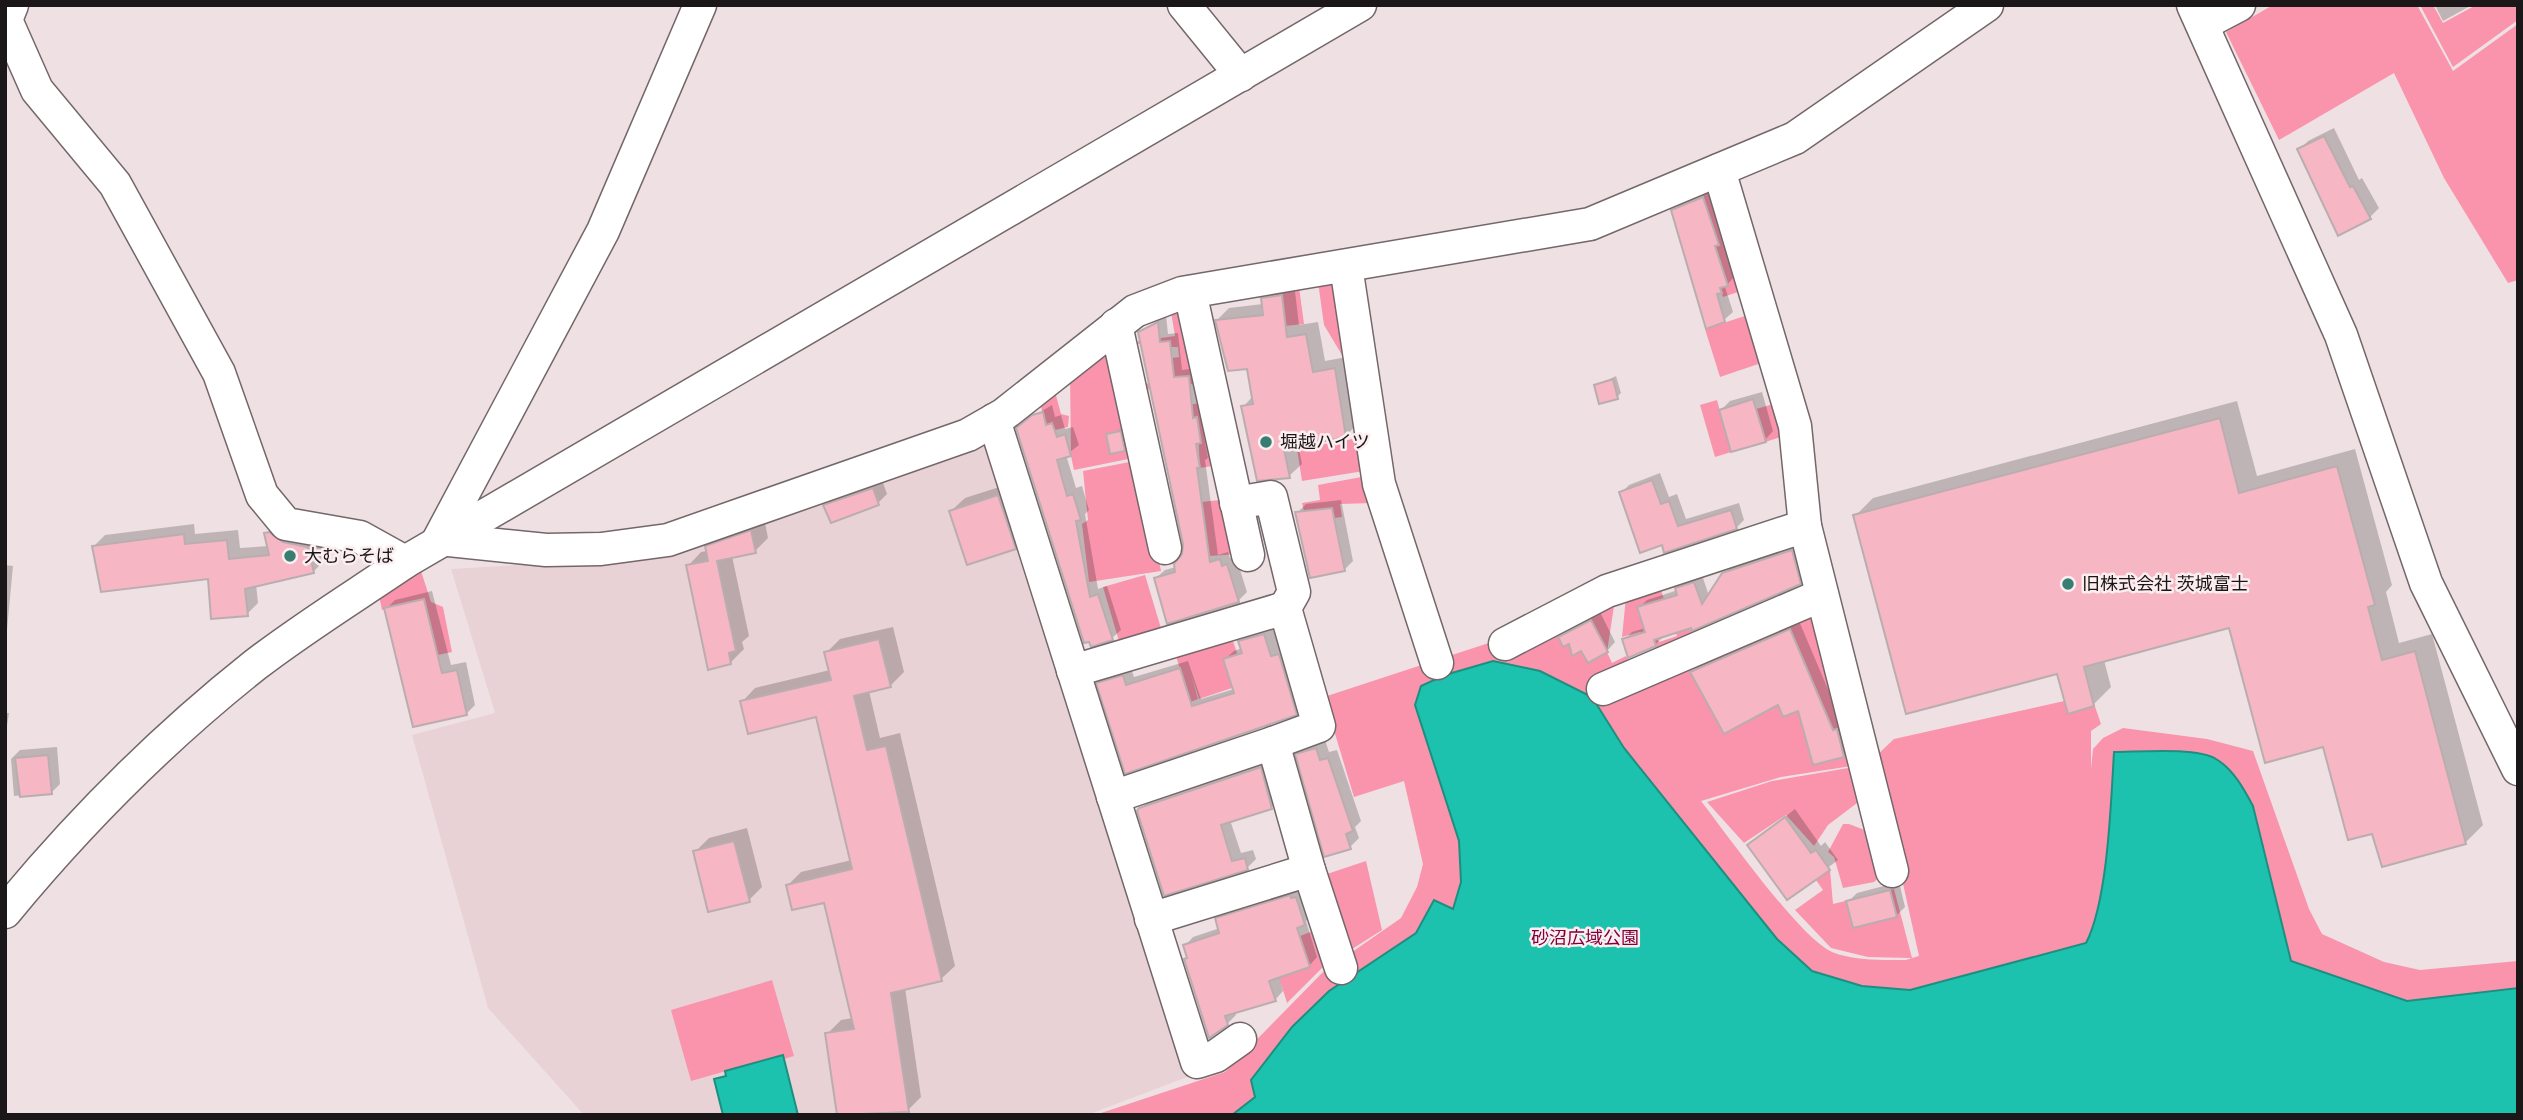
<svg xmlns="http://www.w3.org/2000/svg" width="2523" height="1120" font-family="Poppins,'Noto Sans JP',sans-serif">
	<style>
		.built { fill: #e9d2d6 }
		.green { fill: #f994ac }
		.water { fill: #1cc2ad; stroke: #1c8f80; stroke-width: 2 }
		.shadow { fill: #0003 }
		.building { fill: #f6b6c3; stroke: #baadaf; stroke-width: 2 }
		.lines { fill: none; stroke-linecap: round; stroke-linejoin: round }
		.minor-casing { stroke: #736769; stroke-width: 35 }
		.minor { stroke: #fff; stroke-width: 32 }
		.poi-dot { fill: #387d72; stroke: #fceef0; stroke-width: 2.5 }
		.labels { text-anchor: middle; stroke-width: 5; stroke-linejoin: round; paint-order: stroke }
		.poi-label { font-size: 18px; fill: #1b1718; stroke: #fceef0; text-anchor: start }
		.park-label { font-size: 18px; fill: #820039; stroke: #fceef0 }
	</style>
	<rect width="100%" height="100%" fill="#efe1e3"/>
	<path class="built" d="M988,437l202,639 -103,39h-503l-96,-107 -76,-273 83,-22 -44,-144 82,-5z"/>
	<g class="green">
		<path d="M2273,5h144l36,66 65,-47v256l-10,3 -64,-105 -50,-105 -115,67 -53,-108z"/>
		<path d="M2420,5h13l10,18 33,-18h42v15l-65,47z"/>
		<path d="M1713,186l34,103 -24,8 -3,-9 7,-2 -12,-40 4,-2 -18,-54z"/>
		<path d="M1334,280l10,71 -2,4 -18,-30 -6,-43z"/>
		<path d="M1299,287l5,37 -39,4 -3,-20 9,-1 4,18 -4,-35z"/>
		<path d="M1170,306l17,6 13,71 -56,7 -1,-6 31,-4 -2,-22 7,-1 -1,-10h-7l-2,-6 -31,3v-3l37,-5z"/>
		<path d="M1754,313l16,47 -50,17 -15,-48z"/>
		<path d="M1108,345l30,112 -64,13 -3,-14 -1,-82z"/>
		<path d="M1054,388l7,26 8,2 -1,11 -13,3 -3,-7 -6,2 -5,-18 -12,4z"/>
		<path d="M1717,400l14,52 -16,5 -15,-52z"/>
		<path d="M1200,403l18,62 -18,3 -3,-50h-7l-2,-13z"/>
		<path d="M1777,403l10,32 -22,7 -9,-33z"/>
		<path d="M1364,437l6,33 -68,11 -5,-32z"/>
		<path d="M1140,460l21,111 -72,11 -7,-58 6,-4 -5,-49z"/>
		<path d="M1367,476l5,27 -32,1 2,13 -8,1 -2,-10 -28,3 -2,-8 18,-3 -2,-15z"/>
		<path d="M1228,499l11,55 -30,2 -7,-54z"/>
		<path d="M420,568l11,34 12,5 9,45 -14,3 -14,-56 -42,11 -3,-15z"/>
		<path d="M1145,575l18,60 -42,13 -18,-61z"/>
		<path d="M1657,579l7,20 -27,9 2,8 4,-1 16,27 18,-6 -5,-14 15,-5 10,30 -37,13 -6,-16 -9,4 -5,-16 -18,5 5,-50z"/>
		<path d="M1616,593l-9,59 5,11 14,-7 7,13 185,-70 40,166 -77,12 -80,24c25,32 98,136 131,151 22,9 51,8 74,8l6,-2 -44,-1 -37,-9 -36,-38 28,-20 -7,-10 14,-10 3,34 61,-15 18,69 7,-2 -44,-199 19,-18 197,-44 10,29 -10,7v38l2,-20 10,-11 20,-10 84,11 46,12 56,158 13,25 62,28 36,8 98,-9v154h-1423l130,-43 97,-99 79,-55 16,-31 6,-23 -19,-83 -50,16 -30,-100 226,-74 13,24 6,-3 3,12 9,-5 7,12 18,-11 -17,-38z"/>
		<path d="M1229,629l18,54 -48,16 -8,-25 7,25 -10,4 1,-6 -16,-50z"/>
		<path d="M1848,768l5,3 8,29 -33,25 -14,21 -28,-31 -42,28 -37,-41 65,-21z"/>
		<path d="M1843,824h6l26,10 8,40 -9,8 -31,6 -9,-31 -6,-5z"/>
		<path d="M1366,861l16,69 -33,21 -25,-76z"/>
		<path d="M1321,928l2,39 -36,36 -8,-26 30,-10 -9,-31z"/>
		<path d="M772,980l22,76 -10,3 -2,-4 -91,26 -20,-71z"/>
	</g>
	<g class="water">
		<path d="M1493,661l47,10 52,26 32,51 153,191 35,32 50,15 48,4 176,-47c22,-42 25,-142 28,-191 24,0 83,-5 102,7 17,10 28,30 37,47l38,155 116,40 111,-13v127h-1286l23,-18 -4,-17 41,-53 37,-36 87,-58 18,-33 19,9 8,-27 -2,-41 -44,-136 6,-19 24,-11z"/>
		<path d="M783,1055l15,60h-75l-9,-36 12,-3 -1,-5z"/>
	</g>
	<g class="shadow">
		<path d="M2435,5h37l-29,16z"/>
		<path d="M2334,128l25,52 3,-2 17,30 -9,9 -71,-67 9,-9z"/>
		<path d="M1711,190l24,86 -10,11 8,25 -9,8 -51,-109 8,-9z"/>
		<path d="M1294,283l5,42 19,-3 7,39 22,-4 11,66 -12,13 -48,8 4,20 -13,12 -46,-69 10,-11 -5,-29 -31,-47 12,-12 34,-4v-5l12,-13z"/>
		<path d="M1166,315l2,19 10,-1 4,37 15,-2 12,65 -5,4 4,21 -3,2 13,95 10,-3 2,6 6,-1 11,35 -9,9 -82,-23 9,-8 11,-3 8,-12 1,-11 -45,-212z"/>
		<path d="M1616,376l5,17 -4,4 -21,-11z"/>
		<path d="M1762,392l11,39 -8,9 -44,-30 9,-9z"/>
		<path d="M2237,401l20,75 98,-27 37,136 -6,7 13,51 33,-9 51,191 -18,18 -141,-98 -93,-119 -127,34 7,27 -18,18 -35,-33 -203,-156 18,-18z"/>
		<path d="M1052,405l3,12 6,-2 4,14 8,-2 6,18 -13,10 10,33 6,-2 7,24 -4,4 13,75 9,-3 14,44 -9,8 -20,6 -65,-224z"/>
		<path d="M1124,428l4,17 -4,4 -16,-14z"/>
		<path d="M1660,473l9,24 8,-3 9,25 53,-16 5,17 -8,8 -73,15 -42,-50 8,-8z"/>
		<path d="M882,480l5,14 -9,9 -46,18 -7,-15 9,-9z"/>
		<path d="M1012,483l16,51 -13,14 -64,-37 14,-13z"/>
		<path d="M1341,500l12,61 -9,9 -47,-57 9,-9z"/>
		<path d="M764,518l4,20 -13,13 -23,5 17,80 -7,6 2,7 -14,14 -42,-97 13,-14 7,-1 -1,-4 14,-14z"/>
		<path d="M277,523l42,13 6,24 -12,12 -57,12 2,19 -11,11 -38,-37 -115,-31 11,-11 89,-11 1,10 43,-4 2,18 29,-2 -3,-12z"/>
		<path d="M1800,543l8,32 -8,8 -137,54 -8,8 -31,-5 8,-8 13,-4 -6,-20 8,-8 31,-10 7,-10 17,-5 7,21 23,-31z"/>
		<path d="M5,565l8,1 -8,85z"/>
		<path d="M432,591l19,74 15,-3 9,43 -9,9 -80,-105 9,-9z"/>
		<path d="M1600,612l15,30 -8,9 -25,-2 -22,-11 9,-9z"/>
		<path d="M1799,621l53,125 -9,9 -44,-47 -107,-36 9,-9z"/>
		<path d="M1272,626l7,23 8,-3 17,59 -8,8 -170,58 -28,-87 9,-9 24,-7 3,9 54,-16 13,38 33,-10 -9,-30 9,-8 8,-3 -2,-6 9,-9z"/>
		<path d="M893,627l11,45 -14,14 -21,5 11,47 20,-5 55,233 -14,13 -36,9 16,109 -13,13 -30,5h-39l-12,-81 14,-14 12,-2 -28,-117 -37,-16 13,-13 51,-12 -35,-145 -75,-13 13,-14 75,-18 -4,-17 14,-14z"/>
		<path d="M5,713h4l-4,25z"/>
		<path d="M1325,740l4,12 8,-2 24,71 -6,6 4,11 -9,9 -53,-92 9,-9z"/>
		<path d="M57,747l3,37 -9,9 -37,3 -3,-37 9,-9z"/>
		<path d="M1269,759l11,39 -8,9 -42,13 11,33 12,-3 3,9 -9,9 -82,26 -24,-85 9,-10z"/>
		<path d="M1795,809l26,37 4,-4 13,18 -50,38 -38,-53z"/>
		<path d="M747,828l15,59 -13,13 -54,-48 14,-14z"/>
		<path d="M1899,882l6,25 -9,9 -48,-14 9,-9z"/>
		<path d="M1299,888l14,27 -7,6 11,36 -8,9 -30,10 4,15 -8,9 -40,11 1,4 -9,9 -42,-78 8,-9 27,-9 -3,-9 9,-9z"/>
	</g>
	<g class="building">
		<path d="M2324,136l26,51 3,-1 18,33 -33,17 -41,-87z"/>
		<path d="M1703,197l16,48 -4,1 13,40 -8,2 2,5 -5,1 8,28 -19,7 -35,-119z"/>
		<path d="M1282,295l5,42 19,-3 7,38 22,-4 11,69 -62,12 6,29 -33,3 -16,-75 12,-2 -6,-35 -19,2 -13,-51 48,-5 -2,-17z"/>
		<path d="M1158,322l2,20 10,-1 4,36 15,-1 4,42 4,-1 4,26 -5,1 4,24h-3l13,94 10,-3 2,7 5,-2 12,38 -72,22 -13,-46 21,-6 -1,-8 8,-10 1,-10 -45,-212z"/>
		<path d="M1613,379l5,20 -19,5 -5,-19z"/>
		<path d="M1753,399l13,43 -35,10 -12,-42z"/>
		<path d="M1043,412l3,13 6,-2 5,14 8,-3 6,22 -14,4 10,36 6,-2 8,26 -5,1 14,76 8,-3 15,46 -22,7 -2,-5 -5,1 -68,-215 16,-13z"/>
		<path d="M2220,418l19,75 98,-27 38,139 -7,2 14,53 33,-9 51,193 -84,23 -10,-33 -24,6 -25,-93 -58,16 -36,-135 -145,39 10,39 -26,8 -11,-40 -151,40 -53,-199z"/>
		<path d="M1121,431l4,20 -15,3 -4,-20z"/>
		<path d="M1652,480l9,24 8,-3 9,25 53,-16 6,19 -73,24 -2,-8 -22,8 -21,-61z"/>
		<path d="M873,488l6,17 -48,18 -8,-18z"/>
		<path d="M998,495l18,54 -49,16 -18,-54z"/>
		<path d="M1332,508l13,63 -35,7 -15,-66z"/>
		<path d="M751,530l5,23 -39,8 19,90 -7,2 2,11 -23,6 -22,-105 22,-4 -3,-15z"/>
		<path d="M269,532l14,10 25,5 6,26 -69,16 3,27 -37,3 -3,-40 -107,13 -9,-46 92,-12 1,10 42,-4 2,19 40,-4 -5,-22z"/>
		<path d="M1792,550l9,34 -109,47 -1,-3 -37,12 2,6 -28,12 -6,-19 23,-7 -8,-25 40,-12 -2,-7 19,-6 8,22 20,-31z"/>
		<path d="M424,599l18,74 15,-3 10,45 -54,12 -29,-119z"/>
		<path d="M1591,620l17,32 -20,11 -7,-12 -9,5 -3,-12 -6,3 -5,-10z"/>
		<path d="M1790,629l43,101 4,-1 7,28 -31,8 -15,-54 -15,6 -5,-12 -54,29 -34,-62z"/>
		<path d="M1264,634l7,22 8,-2 18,61 -172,59 -29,-91 27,-8 3,10 54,-17 12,38 42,-13 -11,-34 19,-6 -4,-12z"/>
		<path d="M879,639l12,48 -37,9 13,54 19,-4 56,235 -51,12 18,119 -72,3 -12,-82 29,-4 -30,-126 -32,7 -6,-25 66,-16 -36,-152 -68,17 -8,-33 91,-21 -7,-28z"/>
		<path d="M1316,748l4,12 8,-2 25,73 -7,3 5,15 -27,8 -29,-103z"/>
		<path d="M48,755l4,39 -32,3 -5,-39z"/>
		<path d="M1261,767l11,42 -51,16 11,36 13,-3 3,12 -84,26 -27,-85 2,-3z"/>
		<path d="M1785,817l26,36 5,-3 14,20 -43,30 -40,-55z"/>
		<path d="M734,841l16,61 -42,10 -15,-61z"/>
		<path d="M1890,890l7,27 -44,11 -7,-27z"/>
		<path d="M1290,895l1,3 5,-1 9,28 -8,3 13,39 -41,14 7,20 -51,15 3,9 -19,13 -25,-79 3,-1 -4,-13 36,-12 -4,-15z"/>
	</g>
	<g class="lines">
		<g class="minor-casing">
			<g id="minor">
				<path d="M12,5l-6,15 31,70 78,94 104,189 43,122 24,29 74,13 45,25"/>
				<path d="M700,5l-97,226 -164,308 107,11 55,-1 67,-9 300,-105 35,-20 132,-104 47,-18 408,-69 205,-86 192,-133"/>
				<path d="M1184,5l57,70"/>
				<path d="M2193,5l148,330 85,248 92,186"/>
				<path d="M2203,24l36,-19"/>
				<path d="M1719,170l76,256 10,100 87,345"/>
				<path d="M1346,266l33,218 58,179"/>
				<path d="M1190,292l58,263"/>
				<path d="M1116,325l49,223"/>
				<path d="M994,420l203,642 19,-6 24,-17"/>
				<path d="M1236,503l35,-6 23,95 -9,16 34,118 -46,17"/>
				<path d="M1505,644l102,-53 198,-65"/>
				<path d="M1073,671l212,-63"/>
				<path d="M1603,689l219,-94"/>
				<path d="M1113,797l160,-54 36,127"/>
				<path d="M5,912c75,-91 158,-174 250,-247 48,-37 100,-69 150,-103l955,-557"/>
				<path d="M1151,919l158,-49 32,98"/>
			</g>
		</g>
		<use href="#minor" class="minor"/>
	</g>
	<g class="poi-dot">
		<circle cx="1266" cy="442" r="7"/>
		<circle cx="290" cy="556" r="7"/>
		<circle cx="2068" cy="584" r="7"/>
	</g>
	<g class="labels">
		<g class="poi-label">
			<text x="1280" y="448">堀越ハイツ</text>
			<text x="304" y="562">大むらそば</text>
			<text x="2082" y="590">旧株式会社 茨城富士</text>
		</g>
		<g class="park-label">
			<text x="1585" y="944">砂沼広域公園</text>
		</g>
	</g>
	<rect width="2523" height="1120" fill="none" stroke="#1b1718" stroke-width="14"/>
</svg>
